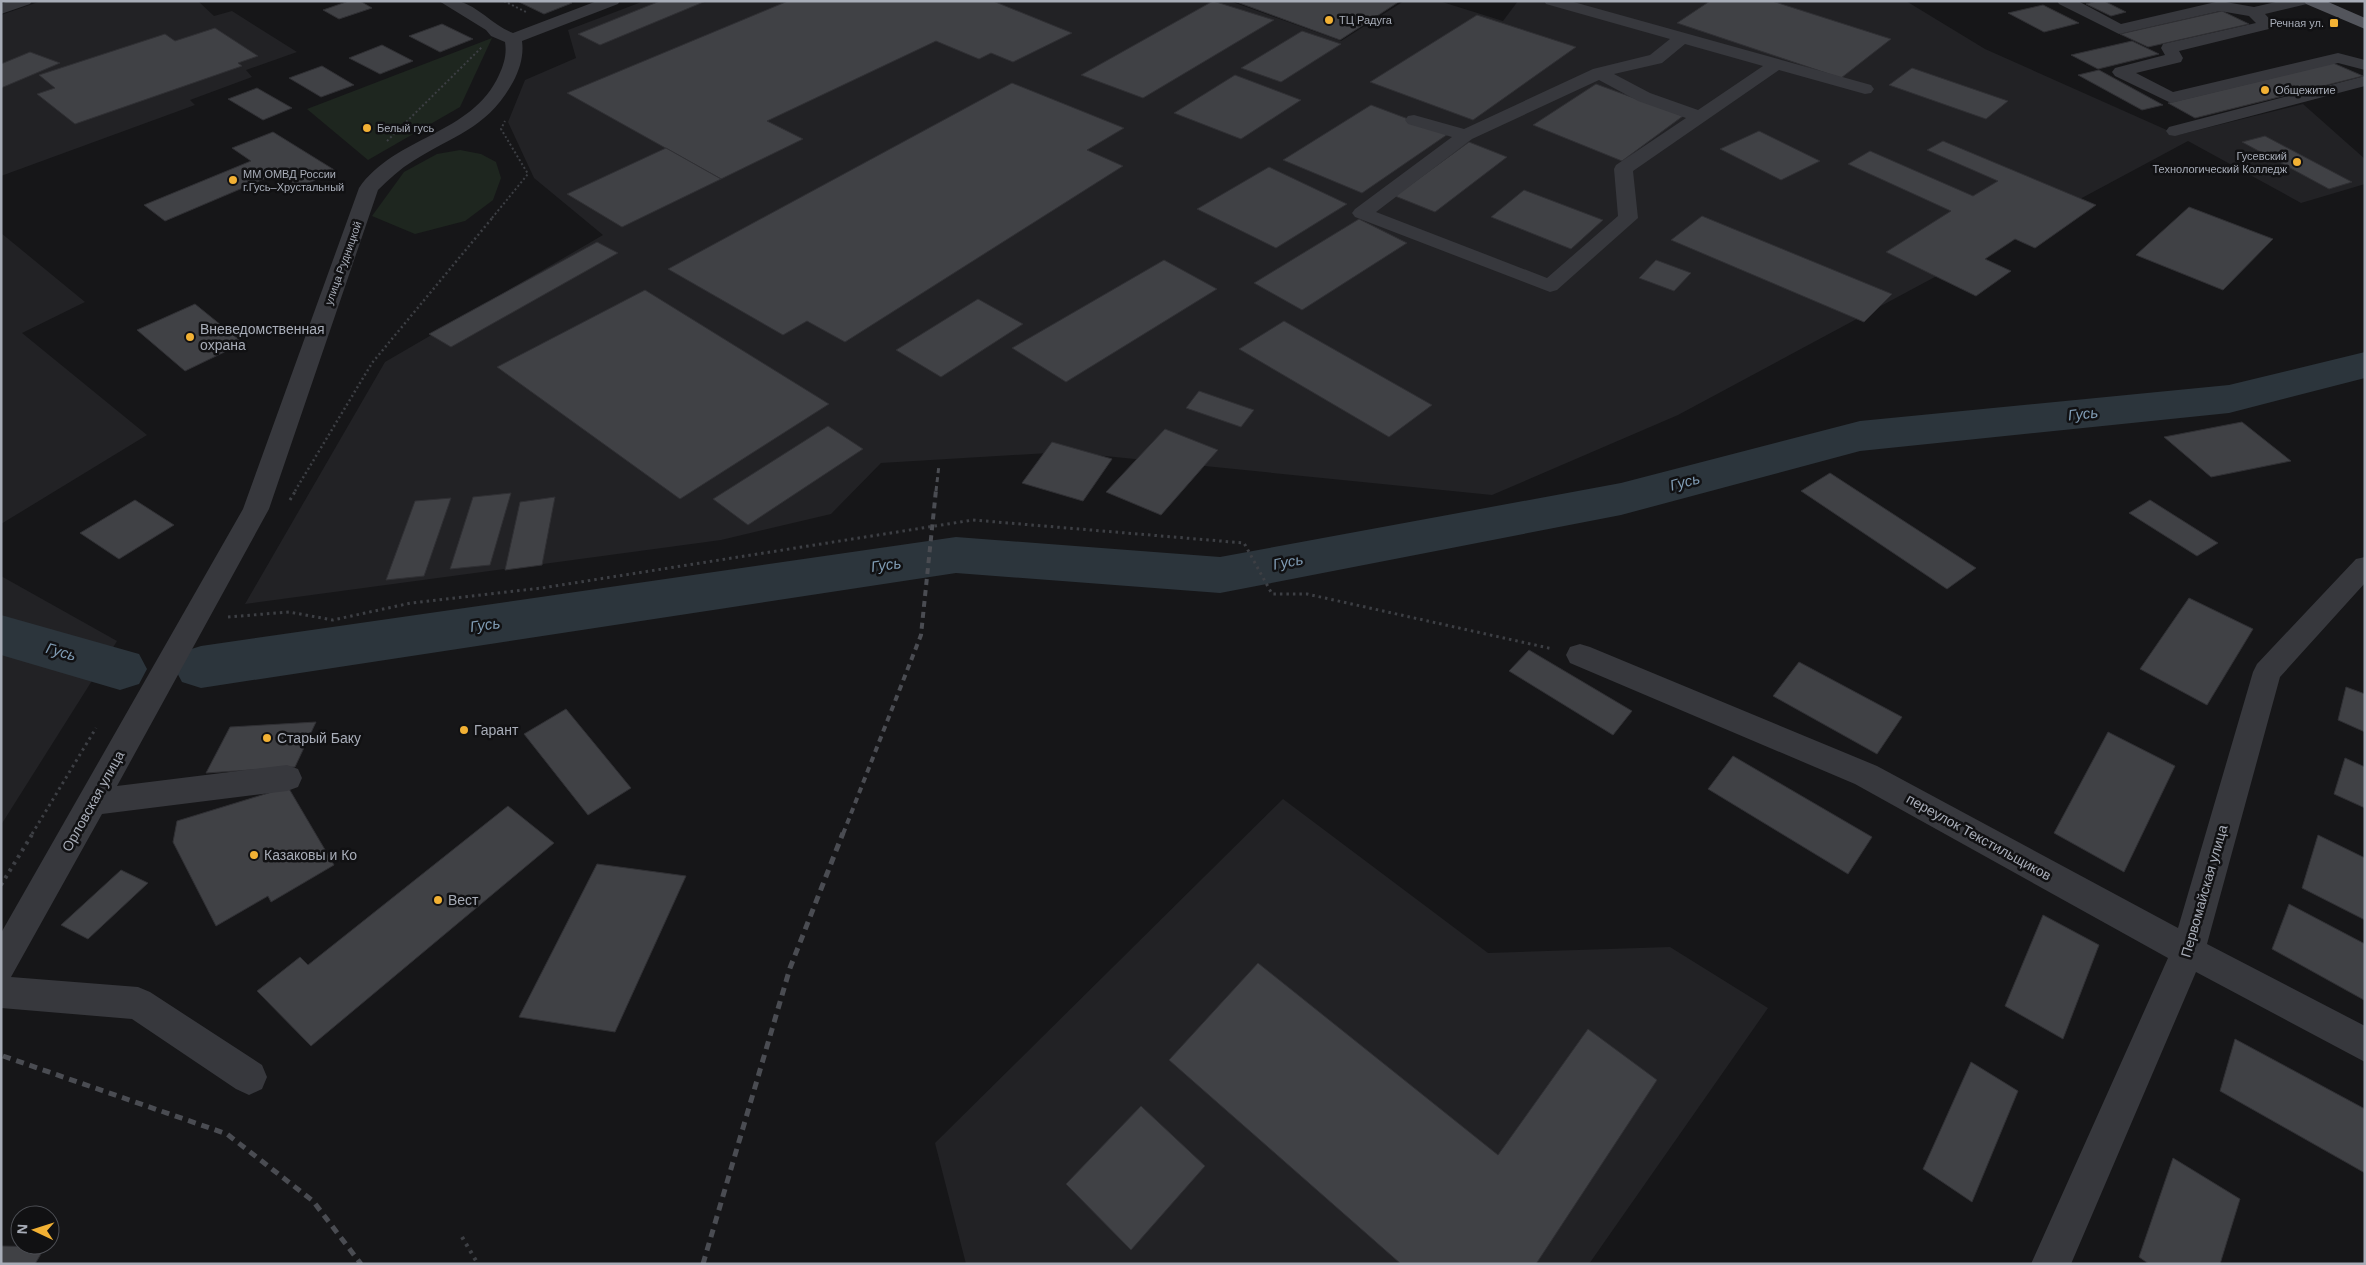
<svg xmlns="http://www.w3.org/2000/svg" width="2366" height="1265" font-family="Helvetica,sans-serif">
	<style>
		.built { fill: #222225 }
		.green { fill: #1e261f }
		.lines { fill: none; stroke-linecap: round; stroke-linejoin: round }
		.river { fill: #2c353c; fill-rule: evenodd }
		.building { fill: #404145; stroke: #303034 }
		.path-far3 { stroke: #3d3f44; stroke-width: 2; stroke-dasharray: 2 2.5; stroke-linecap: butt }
		.path-far2 { stroke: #3d3f44; stroke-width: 2.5; stroke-dasharray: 2 3; stroke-linecap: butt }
		.path-far1 { stroke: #3d3f44; stroke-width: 3; stroke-dasharray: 2.5 4; stroke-linecap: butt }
		.path { stroke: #3d3f44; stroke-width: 4; stroke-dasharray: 3 5; stroke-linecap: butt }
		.minor { fill: #37383d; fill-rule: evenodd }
		.major { fill: #53555c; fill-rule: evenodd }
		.rail-far2 { stroke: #4a4c52; stroke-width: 3; stroke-dasharray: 5 4; stroke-linecap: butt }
		.rail-far1 { stroke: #4a4c52; stroke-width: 4; stroke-dasharray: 6 5; stroke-linecap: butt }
		.rail { stroke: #4a4c52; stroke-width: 5; stroke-dasharray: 8 6; stroke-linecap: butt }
		.poi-dot { fill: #f2b134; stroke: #111113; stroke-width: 2 }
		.labels { text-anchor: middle; stroke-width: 5; stroke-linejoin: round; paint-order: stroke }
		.far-poi-label { font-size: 11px; fill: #a8adb8; stroke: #111113; text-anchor: start }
		.far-street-label { font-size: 11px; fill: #a8adb8; stroke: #111113 }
		.poi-label { font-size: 14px; fill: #a8adb8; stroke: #111113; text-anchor: start }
		.street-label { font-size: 14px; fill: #a8adb8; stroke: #111113 }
		.water-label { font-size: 15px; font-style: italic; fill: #7f9bb3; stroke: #111113 }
	</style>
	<rect width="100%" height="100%" fill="#161618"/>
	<g class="built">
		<path d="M41,1h157l16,15 18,-5 65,41 -51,18 6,7 -62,23 5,5 -194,71v-161z"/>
		<path d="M644,1h586l111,40 63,-40h35l64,20 15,-20h388l79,48 193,86 125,-31 62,55v25l-64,19 -113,-62 -510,274 -186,80 -427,-43 -184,11 -50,51 -110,26 -476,64 140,-242 218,-127 -69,-57 -26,-56 17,-42 51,-22 -8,-28z"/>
		<path d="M1,233l84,69 -63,31 125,102 -146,89z"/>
		<path d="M1,576l116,65 -116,184z"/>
		<path d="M1283,799l205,154 182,-6 98,61 -179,256h-623l-31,-121z"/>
	</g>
	<g class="green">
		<path d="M492,38l-32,69 -92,53 -61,-51z"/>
		<path d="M460,150l21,4 15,8 5,16 -8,22 -28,21 -50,13 -43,-18 32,-44 33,-18z"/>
	</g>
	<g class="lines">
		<g class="river">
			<path d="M2365,352v26l-136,35 -369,38 -239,64 -401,78 -264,-20 -755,115 -19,-6 -8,-15 8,-15 19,-6 755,-109 264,20 401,-74 239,-62 369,-36z"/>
			<path d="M1,615l138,39 8,15 -8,15 -19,6 -119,-35z"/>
		</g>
	</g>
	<g class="building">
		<path d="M349,1h11l12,7 -33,11 -16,-9z"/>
		<path d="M517,1h52l3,2 -28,11z"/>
		<path d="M660,1h46l-106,44 -22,-11z"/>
		<path d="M788,1h205l79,32 -59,29 -22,-9 -12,6 -43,-18 -169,80 36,18 -82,40 -154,-86z"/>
		<path d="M1213,1l61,19 -131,78 -62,-23z"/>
		<path d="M1234,1h166l-60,39z"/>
		<path d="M1710,1h62l119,38 -50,39 -164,-55z"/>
		<path d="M2097,1h7l22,11 -15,4 -25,-12z"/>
		<path d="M2043,5l36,18 -35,9 -36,-19z"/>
		<path d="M2222,11l27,13 -101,23 -28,-13z"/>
		<path d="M1477,15l99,32 -103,73 -103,-38z"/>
		<path d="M442,24l31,15 -33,13 -31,-16z"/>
		<path d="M215,28l43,28 -20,7 4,3 -167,58 -38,-30 18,-6 -16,-13 126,-41 10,7z"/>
		<path d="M1302,31l39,13 -60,38 -40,-14z"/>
		<path d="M2132,41l27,13 -61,15 -27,-14z"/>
		<path d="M382,45l31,16 -33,13 -31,-16z"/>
		<path d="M30,52l30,11 -59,25v-24z"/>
		<path d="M2333,63l30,13 -168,42 -27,-15z"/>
		<path d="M322,66l32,19 -33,12 -32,-19z"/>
		<path d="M1912,68l96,33 -22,18 -97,-34z"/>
		<path d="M2099,70l64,35 -21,5 -64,-35z"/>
		<path d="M1235,75l66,25 -60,39 -67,-26z"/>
		<path d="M1012,83l112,45 -37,22 36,16 -278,176 -38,-21 -24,14 -115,-66z"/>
		<path d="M1596,84l87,32 -61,45 -89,-36z"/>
		<path d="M257,88l35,20 -29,12 -35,-21z"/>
		<path d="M1371,105l77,29 -86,59 -79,-33z"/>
		<path d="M1759,131l61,30 -39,19 -61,-31z"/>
		<path d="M273,132l63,39 -37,16 -21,-14 -113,48 -21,-16 107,-44 -19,-13z"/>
		<path d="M2265,136l87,46 -23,7 -87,-47z"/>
		<path d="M1943,141l153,64 -61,43 -20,-9 -30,20 26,12 -35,25 -90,-44 65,-41 -103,-47 22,-13 103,45 25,-15 -71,-31z"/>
		<path d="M1469,142l38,15 -72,55 -40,-16z"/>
		<path d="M666,148l55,31 -99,48 -55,-33z"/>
		<path d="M1269,167l78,37 -71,44 -79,-39z"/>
		<path d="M1524,190l79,30 -32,29 -80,-32z"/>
		<path d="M2189,207l84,32 -50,51 -87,-35z"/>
		<path d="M1702,216l190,78 -28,28 -193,-82z"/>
		<path d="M1359,219l48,24 -105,67 -48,-27z"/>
		<path d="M597,242l21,11 -167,94 -22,-13z"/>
		<path d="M1164,260l53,29 -151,93 -54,-34z"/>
		<path d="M1656,260l35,13 -17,18 -35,-13z"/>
		<path d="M645,290l184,114 -149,95 -183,-132z"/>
		<path d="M978,299l45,25 -82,53 -45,-27z"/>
		<path d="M195,304l48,39 -58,28 -48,-41z"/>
		<path d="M1284,321l148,84 -43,32 -150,-88z"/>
		<path d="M1199,391l55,19 -13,17 -55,-19z"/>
		<path d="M2242,422l49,39 -80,16 -47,-40z"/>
		<path d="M828,426l35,23 -115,76 -35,-26z"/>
		<path d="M1165,429l53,21 -57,65 -55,-23z"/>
		<path d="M1052,442l60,17 -29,42 -61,-18z"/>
		<path d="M1830,473l146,95 -29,21 -146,-98z"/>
		<path d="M511,493l-21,72 -40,4 23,-72z"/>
		<path d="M555,497l-13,68 -37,5 15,-68z"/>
		<path d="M451,498l-27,78 -38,4 29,-79z"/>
		<path d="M135,500l39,25 -55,34 -39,-26z"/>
		<path d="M2150,500l68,43 -21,13 -68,-43z"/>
		<path d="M2189,598l64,31 -46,76 -67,-36z"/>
		<path d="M1529,650l103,61 -19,24 -104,-64z"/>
		<path d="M1799,662l103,55 -25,37 -104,-58z"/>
		<path d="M2346,687l19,7v38l-27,-12z"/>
		<path d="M566,709l65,79 -43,27 -64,-81z"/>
		<path d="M316,722l-21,45 -89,6 24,-46z"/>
		<path d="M2108,732l67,34 -51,106 -70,-39z"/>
		<path d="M1733,756l139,81 -24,37 -140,-85z"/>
		<path d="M2345,758l20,9v41l-31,-14z"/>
		<path d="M288,787l46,78 -63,37 -3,-6 -52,30 -43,-84 4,-21z"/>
		<path d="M508,806l46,37 -243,203 -54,-55 43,-34 8,8z"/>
		<path d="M2318,835l47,23v62l-63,-32z"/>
		<path d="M597,864l89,12 -71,156 -96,-15z"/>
		<path d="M121,870l27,13 -60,56 -27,-14z"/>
		<path d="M2289,904l76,40 -1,56 -92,-51z"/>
		<path d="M2043,915l56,30 -36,94 -58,-33z"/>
		<path d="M1258,963l240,192 90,-126 69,51 -121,184h-135l-232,-204z"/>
		<path d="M2235,1039l130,70v64l-145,-82z"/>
		<path d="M1971,1062l47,29 -46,111 -49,-33z"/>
		<path d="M1141,1106l64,60 -74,84 -65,-66z"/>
		<path d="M2173,1158l67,41 -20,65h-71l-10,-7z"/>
		<path d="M1,1246l44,1 -10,17h-34z"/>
	</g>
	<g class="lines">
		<g class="path-far3">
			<path d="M504,1l22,11"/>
			<path d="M387,141l95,-94"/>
			<path d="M492,218l36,-44 -27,-45 4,-8"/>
		</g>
		<path class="path-far2" d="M295,491l77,-128 121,-146"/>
		<g class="path-far1">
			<path d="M290,500l6,-10"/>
			<path d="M228,617l61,-5 44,8 78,-17 131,-15 431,-68 271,23 28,51h35l246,55"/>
			<path d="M32,834l64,-106"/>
		</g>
		<g class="path">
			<path d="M1,885l32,-52"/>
			<path d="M462,1237l16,27"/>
		</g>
		<g class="minor">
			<path d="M8,1h24l-2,3 -29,10v-10z"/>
			<path d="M439,1c6,0 14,-1 20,0 20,6 35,25 54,32l84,-32h23l-2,3 -96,37c2,14 -2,28 -9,41 -26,47 -58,52 -100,79 -13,8 -24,18 -35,29l-109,319 -152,277 170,-21 11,4 4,9 -4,9 -11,4 -185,23 -91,163 127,10 12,5 112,73 5,12 -5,12 -13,6 -13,-6 -104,-70 -131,-11v-75l242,-424 116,-321c36,-52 113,-53 140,-113 5,-11 8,-21 6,-33l-14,-6 -5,-6z"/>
			<path d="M1544,1h26l301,84 3,4 -3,4 -6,1 -86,-24 -146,101 5,47 -81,72 -7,2 -195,-75 -3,-4 3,-4 97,-72 -44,-13 -3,-4 3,-4 6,-1 50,14 129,-60 57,-14 20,-16 -124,-35zM1685,44l78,22 -65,44 -48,-17 -36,-19 48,-11zM1599,80l39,21 48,17 -70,47 -2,4 4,47 -71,62 -171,-66 96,-73z"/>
			<path d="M2057,1h21l43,23 99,-23 34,6 26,-6h29l-2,3 -42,10 10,11 -2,3 -94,23 4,7 -2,4 -45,11 37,19 165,-39 27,7v10l-27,-7 -167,40 -56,-27 -3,-4 3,-4 50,-13 -4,-7 2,-4 93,-21 -7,-7 -29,-5 -101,23 -60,-30z"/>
			<path d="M2365,76v10l-190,50 -6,-1 -3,-4 3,-4z"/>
			<path d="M2365,557v26l-85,94 -73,267 158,82v36l-169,-90 -125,292h-40l137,-306 -313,-174 -285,-121 -4,-8 4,-8 10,-3 10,3 287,119 301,162 75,-256 4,-8 99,-105z"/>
		</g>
		<path class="major" d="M2304,1h22l39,17v11l-59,-25z"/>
		<path class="rail-far2" d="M936,491l3,-26"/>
		<path class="rail-far1" d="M843,834l78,-199 15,-145"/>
		<g class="rail">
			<path d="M3,1056l224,78 86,67 48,63"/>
			<path d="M703,1264l87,-296 53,-135"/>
		</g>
	</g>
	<g class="poi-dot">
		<circle cx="1329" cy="20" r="5"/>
		<rect x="2329" y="18" width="10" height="10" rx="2.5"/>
		<circle cx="2265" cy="90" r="5"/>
		<circle cx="367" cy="128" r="5"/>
		<circle cx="2297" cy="162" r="5"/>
		<circle cx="233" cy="180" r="5"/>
		<circle cx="190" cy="337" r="5"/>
		<circle cx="464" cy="730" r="5"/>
		<circle cx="267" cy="738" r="5"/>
		<circle cx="254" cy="855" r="5"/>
		<circle cx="438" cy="900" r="5"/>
	</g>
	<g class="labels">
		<g class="far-poi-label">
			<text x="1339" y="24">ТЦ Радуга</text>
			<text x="2324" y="27" text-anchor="end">Речная ул.</text>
			<text x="2275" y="94">Общежитие</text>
			<text x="377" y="132">Белый гусь</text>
			<text x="2287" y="160" text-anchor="end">Гусевский<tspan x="2287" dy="13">Технологический Колледж</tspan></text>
			<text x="243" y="178">ММ ОМВД России<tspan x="243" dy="13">г.Гусь–Хрустальный</tspan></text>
		</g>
		<g class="far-street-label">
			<text transform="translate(343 263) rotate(-70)" y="4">улица Рудницкой</text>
		</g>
		<g class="poi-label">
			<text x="200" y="334">Вневедомственная<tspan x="200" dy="16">охрана</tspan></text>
			<text x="474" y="735">Гарант</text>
			<text x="277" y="743">Старый Баку</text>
			<text x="264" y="860">Казаковы и Ко</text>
			<text x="448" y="905">Вест</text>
		</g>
		<g class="street-label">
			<text transform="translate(93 801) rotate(-61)" y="5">Орловская улица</text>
			<text transform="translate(1979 837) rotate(29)" y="5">переулок Текстильщиков</text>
			<text transform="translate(2204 891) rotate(-74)" y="5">Первомайская улица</text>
		</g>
		<g class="water-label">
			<text transform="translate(2083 414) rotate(-6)" y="5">Гусь</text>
			<text transform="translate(1685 482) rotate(-15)" y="5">Гусь</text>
			<text transform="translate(1288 562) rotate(-11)" y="5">Гусь</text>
			<text transform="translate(886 565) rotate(-8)" y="5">Гусь</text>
			<text transform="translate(485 625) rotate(-8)" y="5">Гусь</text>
			<text transform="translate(61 652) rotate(16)" y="5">Гусь</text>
		</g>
	</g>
	<rect width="2366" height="1265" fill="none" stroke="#a8adb8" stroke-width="5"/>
	<g transform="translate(35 1230) rotate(274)"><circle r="24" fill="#111113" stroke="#4d4f55"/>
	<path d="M0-4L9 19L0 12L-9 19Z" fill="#f2b134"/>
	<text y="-8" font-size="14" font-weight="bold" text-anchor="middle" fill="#a8adb8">N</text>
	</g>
</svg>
